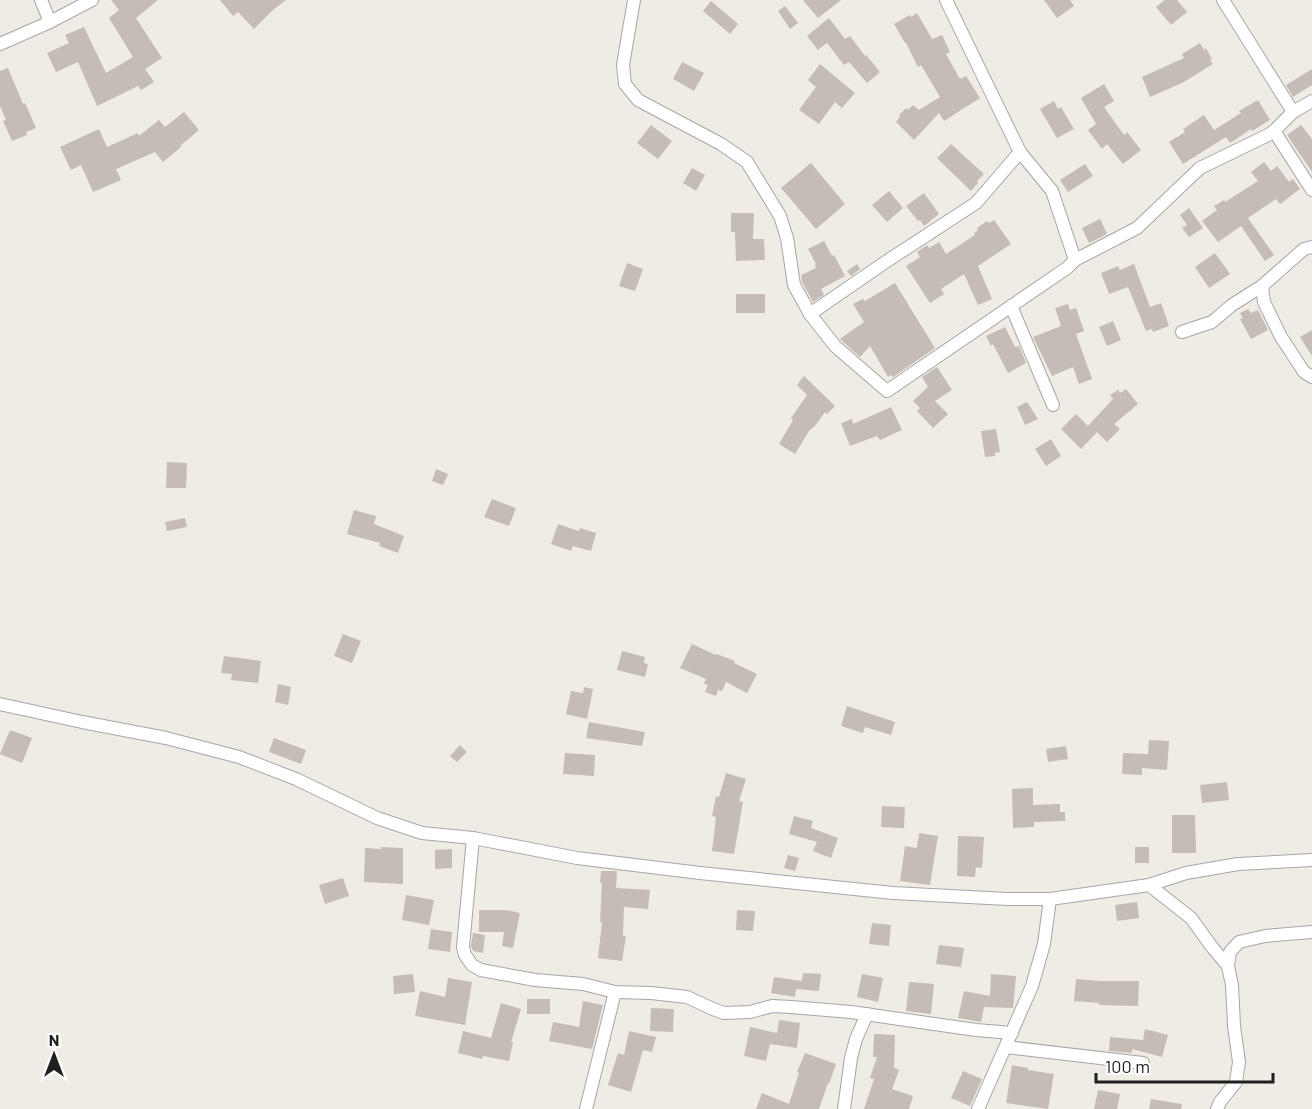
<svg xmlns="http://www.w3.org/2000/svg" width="1312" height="1109" font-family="Barlow,sans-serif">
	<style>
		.building { fill: #c4bcb5 }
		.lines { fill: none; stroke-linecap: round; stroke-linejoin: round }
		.street-casing { stroke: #a6a6a6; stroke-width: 14 }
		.street { stroke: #fff; stroke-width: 12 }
	</style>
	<rect width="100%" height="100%" fill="#efece6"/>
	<g class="building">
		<path d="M111,0h47l-22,18 26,40 -17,11 9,13 -13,8 -3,-4 -41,20 -19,-44 -22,10 -9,-19 22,-10 -4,-8 19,-8 22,46 27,-16 -24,-39 10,-8z"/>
		<path d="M220,0h66l-12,9 -20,20 -16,-17 -5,4z"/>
		<path d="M803,0h38l-23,18z"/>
		<path d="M1044,0h26l4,6 -17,12z"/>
		<path d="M1165,0h12l10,12 -16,13 -15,-18z"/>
		<path d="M711,1l27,23 -8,10 -27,-23z"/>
		<path d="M785,6l13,17 -8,6 -12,-18z"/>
		<path d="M917,13l15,26 10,-4 8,17 -4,2 14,25 6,-3 14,22 -36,23 -5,-8 -25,27 -18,-18 4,-5 -1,-2 7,-7 2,2 5,-5 6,5 21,-13 -19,-32 -3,2 -12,-24h-1l-11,-19 16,-9 1,2z"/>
		<path d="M829,18l16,21 5,-3 15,20 1,-1 14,17 -13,11 -18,-21 -5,3 -17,-22 -9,7 -11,-14z"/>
		<path d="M1200,43l4,7 2,-2 6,11 -2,1 3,4 -31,19 -32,14 -8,-20 42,-19 -2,-4z"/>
		<path d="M682,62l22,11 -10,18 -21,-12z"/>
		<path d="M820,64l35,29 -13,15 -7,-6 -16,22 -20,-14 17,-23 -8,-7z"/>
		<path d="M8,68l15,36 2,-1 11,25 -10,4 1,3 -15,6 -9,-20 3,-1 -6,-14v-35z"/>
		<path d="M1312,69v16l-19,12 -7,-12z"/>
		<path d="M1104,84l10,17 -10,6 20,28 3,-3 14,18 -18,14 -16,-20 -5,5 -14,-19 8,-6 -15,-26z"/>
		<path d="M1258,100l12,20 -18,11 -1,-2 -21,14 -4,-6 -43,27 -14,-22 16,-10 -2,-3 21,-14 10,15 27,-17 -2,-2z"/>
		<path d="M1054,101l4,8 3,-2 13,22 -17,9 -17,-29z"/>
		<path d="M184,112l15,18 -19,16 1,1 -18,15 -8,-10 -39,17 5,11 -28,12 -12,-27 -10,5 -11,-23 39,-18 8,18 31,-14 1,3 20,-16 6,7z"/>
		<path d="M651,125l21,16 -14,18 -21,-16z"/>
		<path d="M1301,125l11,14v33l-25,-37z"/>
		<path d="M951,144l33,30 -7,7 1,2 -7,8 -34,-33z"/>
		<path d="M1264,162l7,9 6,-5 12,16 4,-3 7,10 -20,15 -4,-5 -28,19 26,37 -9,6 -24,-35 -23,16 -16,-21 15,-11 -3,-4 10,-6 1,2 33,-21 -7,-9z"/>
		<path d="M811,163l34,41 -29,25 -35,-41z"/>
		<path d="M1085,164l8,12 -25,16 -8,-12z"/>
		<path d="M692,168l13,7 -9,16 -13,-8z"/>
		<path d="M889,191l14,17 -16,14 -15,-17z"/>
		<path d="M924,193l15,21 -15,12 -4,-6 -2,1 -12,-15z"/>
		<path d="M1189,208l14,20 -14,9 -7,-9 5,-3 -7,-10z"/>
		<path d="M731,213h23l-1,26h11l1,21 -29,1 -1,-29h-4z"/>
		<path d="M1100,219l7,15 -18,9 -7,-15z"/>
		<path d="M994,220l17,24 -33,22 14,33 -14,6 -14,-31 -23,15 3,5 -14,9 -24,-37 14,-9 -3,-5 10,-7 2,3 10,-6 7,12 29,-19 -1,-2 4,-3 -1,-2 10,-7 2,2z"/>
		<path d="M824,241l8,15 2,-1 11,21 -24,13 3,6 -11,7 -11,-20 -1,-7 15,-7 -1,-3 1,-1 -8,-15z"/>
		<path d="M1215,253l15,21 -21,14 -14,-21z"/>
		<path d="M627,263l16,6 -8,22 -16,-5z"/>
		<path d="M857,264l3,5 -9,7 -4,-5z"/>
		<path d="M1134,264l16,43 11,-4 8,23 -16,6 -1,-3 -6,2 -18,-44 -19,7 -8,-21 17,-7 2,4z"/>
		<path d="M895,283l40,65 -42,29 -2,-2 -3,2 -18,-31 -10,11 -20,-18 24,-17 -11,-18 10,-5 2,2z"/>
		<rect x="736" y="294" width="29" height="19"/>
		<path d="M1068,304l2,6 6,-2 8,23 -8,3 16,45 -13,5 -6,-17 -21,9 -19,-39 28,-11 -6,-18z"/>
		<path d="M1248,309l3,4 7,-3 10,20 -17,9 -11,-20 3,-1 -3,-5z"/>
		<path d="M1113,321l8,19 -14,6 -8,-19z"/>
		<path d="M1005,327l10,20 4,-1 7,17 -18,10 -15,-29 -2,2 -5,-10z"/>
		<path d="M1312,330v26l-12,-19z"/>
		<path d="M937,367l15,23 -17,11 13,13 -15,14 -16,-17 3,-3 -7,-7 15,-14 -6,-10z"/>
		<path d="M804,376l31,30 -8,8 -2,-2 -11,15 -5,4 -14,23 -16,-10 14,-24 -2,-2 16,-23 -10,-10z"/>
		<path d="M1126,389l12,15 -24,20 6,5 -13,13 -10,-10 -16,17 -20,-20 15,-15 12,12 25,-27 -3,-4 8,-5 2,3z"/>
		<path d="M1027,402l11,17 -13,6 -8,-18z"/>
		<path d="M891,407l11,23 -22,10 -3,-4 -27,10 -9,-23 11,-4 1,5z"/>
		<path d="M996,429l4,23 -5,1v3l-10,1 -4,-26z"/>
		<path d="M1051,439l10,17 -15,10 -11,-17z"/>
		<path d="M167,462l20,1 -1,25h-20z"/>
		<path d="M436,469l12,5 -5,11 -11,-4z"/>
		<path d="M492,499l24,9 -7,18 -25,-9z"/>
		<path d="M354,510l22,6 -2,8 30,12 -6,17 -19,-7 1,-3 -33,-9z"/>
		<path d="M185,518l2,9 -20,4 -2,-9z"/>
		<path d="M558,524l21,7 1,-3 16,5 -5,18 -18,-5 -2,5 -20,-7z"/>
		<path d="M343,634l18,7 -9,22 -18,-7z"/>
		<path d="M692,644l24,11 1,-1 18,7 -1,2 23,11 -10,19 -21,-11 -4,9 -4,-1 -2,6 -11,-4 3,-7 -4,-1 2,-5 -26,-11z"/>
		<path d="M622,651l23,6 -1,6 4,1 -3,13 -28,-7z"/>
		<path d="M224,656l37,5 -3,22 -27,-3 1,-6 -11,-1z"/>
		<path d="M278,684l13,3 -3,18 -13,-3z"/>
		<path d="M584,687l9,2 -6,30 -21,-5 5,-23 12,2z"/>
		<path d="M847,706l48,16 -4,13 -26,-8 -2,6 -22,-7z"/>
		<path d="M589,722l56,10 -3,14 -56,-8z"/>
		<path d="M10,730l22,8 -10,25 -22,-9z"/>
		<path d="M274,738l32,12 -5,14 -32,-12z"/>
		<path d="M1149,740l20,1 -2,29 -25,-2v7l-20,-1 1,-21 25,1z"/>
		<path d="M460,745l7,7 -10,10 -7,-6z"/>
		<path d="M1066,746l2,13 -20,3 -2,-13z"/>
		<path d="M565,753l30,2 -1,21 -31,-2z"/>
		<path d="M726,773l20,6 -7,22 4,1 -9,52 -22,-3 4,-34 -4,-1 4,-20 3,1z"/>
		<path d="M1227,782l2,18 -27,3 -2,-18z"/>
		<path d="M1033,788v17l27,-1v8h5v9l-31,1v5l-21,1 -1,-39z"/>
		<path d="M882,806l23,1 -1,21 -23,-1z"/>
		<path d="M1172,815h23l1,38h-24z"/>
		<path d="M794,816l19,5 -2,7 27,10 -7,20 -18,-7 4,-9 -28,-8z"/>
		<path d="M919,833l19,3 -8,49 -30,-4 5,-35 12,2z"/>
		<path d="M958,836l26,1 -2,31 -6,-1 -1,10 -18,-1z"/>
		<path d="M381,847l22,1v36l-39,-2 1,-34 16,1z"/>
		<rect x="1135" y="847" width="14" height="16"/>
		<path d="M452,849v19l-17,1v-19z"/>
		<path d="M788,855l11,3 -4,13 -11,-3z"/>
		<path d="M601,871h16l-1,17 34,2 -2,19 -24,-2 -1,29h3l-4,25 -24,-3 4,-36h-2l2,-39h-2z"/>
		<path d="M343,878l6,18 -24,8 -6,-19z"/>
		<path d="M406,895l28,5 -5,25 -27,-5z"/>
		<path d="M1137,902l2,16 -22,3 -2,-16z"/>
		<path d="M479,910h28l13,3 -7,35 -11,-2 2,-14h-25z"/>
		<path d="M737,910l18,1 -2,20 -17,-1z"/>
		<path d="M872,923l19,2 -2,21 -20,-2z"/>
		<path d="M431,929l21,3 -2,20 -22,-3z"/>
		<path d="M473,933l12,2 -2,18 -10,-2 -2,-5z"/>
		<path d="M939,945l25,3 -3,19 -25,-3z"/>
		<path d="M803,973l18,1 -2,17 -23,-2 -1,8 -24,-4 3,-16 28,4z"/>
		<path d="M413,974l2,18 -21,2 -1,-18z"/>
		<path d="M862,974l21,4 -5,24 -21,-5z"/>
		<path d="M991,974l25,2 -3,32 -29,-1 -3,15 -23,-4 6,-27 26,5z"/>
		<path d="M448,978l24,4 -7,43 -50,-9 5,-25 25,6z"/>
		<path d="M1076,979l23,2h40l-1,25 -39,-1v-2l-25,-2z"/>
		<path d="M909,982l25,2 -3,30 -25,-3z"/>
		<rect x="527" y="999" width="23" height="15"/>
		<path d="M583,1001l20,4 -11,44 -43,-8 4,-19 26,5z"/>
		<path d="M501,1003l20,6 -10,33h2l-4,19 -26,-5 -1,3 -24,-6 5,-22 28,7z"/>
		<path d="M651,1008l23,1 -1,23 -23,-1z"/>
		<path d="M779,1020l21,3 -3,25 -27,-4 -4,17 -22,-5 6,-29 27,6z"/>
		<path d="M1145,1029l23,6 -6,22 -30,-8v4l-23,-2 1,-14 33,3z"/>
		<path d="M629,1031l27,6 -4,15 -9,-2 -12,42 -23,-7 10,-32 6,2z"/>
		<path d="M874,1034l21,1 -1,33 5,2 -7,19 21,7 -4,13h-45l10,-30 -4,-1 7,-21h-4z"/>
		<path d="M805,1053l31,11 -7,20 -1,-1 -9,26h-63l6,-16 27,11 10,-31 -2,-1z"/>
		<path d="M1012,1065l16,3v2l26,4 -6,35 -42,-6z"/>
		<path d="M963,1071l19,8 -12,27 -19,-8z"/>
		<path d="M1098,1090l22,4 -3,15h-23z"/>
		<path d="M1151,1099l31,5 -1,5h-32z"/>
	</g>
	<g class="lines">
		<g class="street-casing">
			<g id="street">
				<path d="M41,0l9,22"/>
				<path d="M634,0l-11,65 2,19 13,16 83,44 26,18 33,54 7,22 7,47 16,29 25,32 52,45 180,-123 8,-8 62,-32 63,-60 68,-33 6,-4 19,-19 19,-11"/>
				<path d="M946,0l74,152 32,39 23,69"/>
				<path d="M1223,0l70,112"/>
				<path d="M0,44l50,-22 42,-22"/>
				<path d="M1274,131l38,59"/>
				<path d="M1312,247l-8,2 -42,37 2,16 17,35 23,35 8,5"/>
				<path d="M1011,306l42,99"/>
				<path d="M810,314l74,-51 92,-60 44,-51"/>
				<path d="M1182,332l30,-10 20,-17 30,-19"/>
				<path d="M0,704l82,18 84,16 73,19 57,22 81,39 45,15 51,5 104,20 123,15 193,20 114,6h43l99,-14 37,-12 52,-9 74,-4"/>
				<path d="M473,838l-10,109 2,8 7,10 9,5 54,10 48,4 32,8 36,1 36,4 26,12 11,4 26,-1 22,-6 19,1 60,5 125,18 36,3"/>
				<path d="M1149,885l42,33 21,29 16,19"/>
				<path d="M1006,1047l137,16"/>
				<path d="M586,1109l29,-117"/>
				<path d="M844,1109l7,-51 5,-19 11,-25"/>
				<path d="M978,1109l54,-123 12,-42 6,-45"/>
				<path d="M1217,1109l3,-7 16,-20 3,-20 -5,-36 -2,-41 -4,-19 2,-14 9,-10 26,-6 47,-4"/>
			</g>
		</g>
		<use href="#street" class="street"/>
	</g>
	<g transform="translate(54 1055)" stroke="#ffffff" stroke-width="4.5" paint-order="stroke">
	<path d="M0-4.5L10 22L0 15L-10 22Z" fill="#1f1f1f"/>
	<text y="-9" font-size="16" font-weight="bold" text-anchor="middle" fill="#1f1f1f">N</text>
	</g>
	<path d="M1096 1073v9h177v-9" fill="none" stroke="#1f1f1f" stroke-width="3"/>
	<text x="1105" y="1073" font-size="18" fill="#1f1f1f" stroke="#ffffff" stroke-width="4.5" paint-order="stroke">100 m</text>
</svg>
